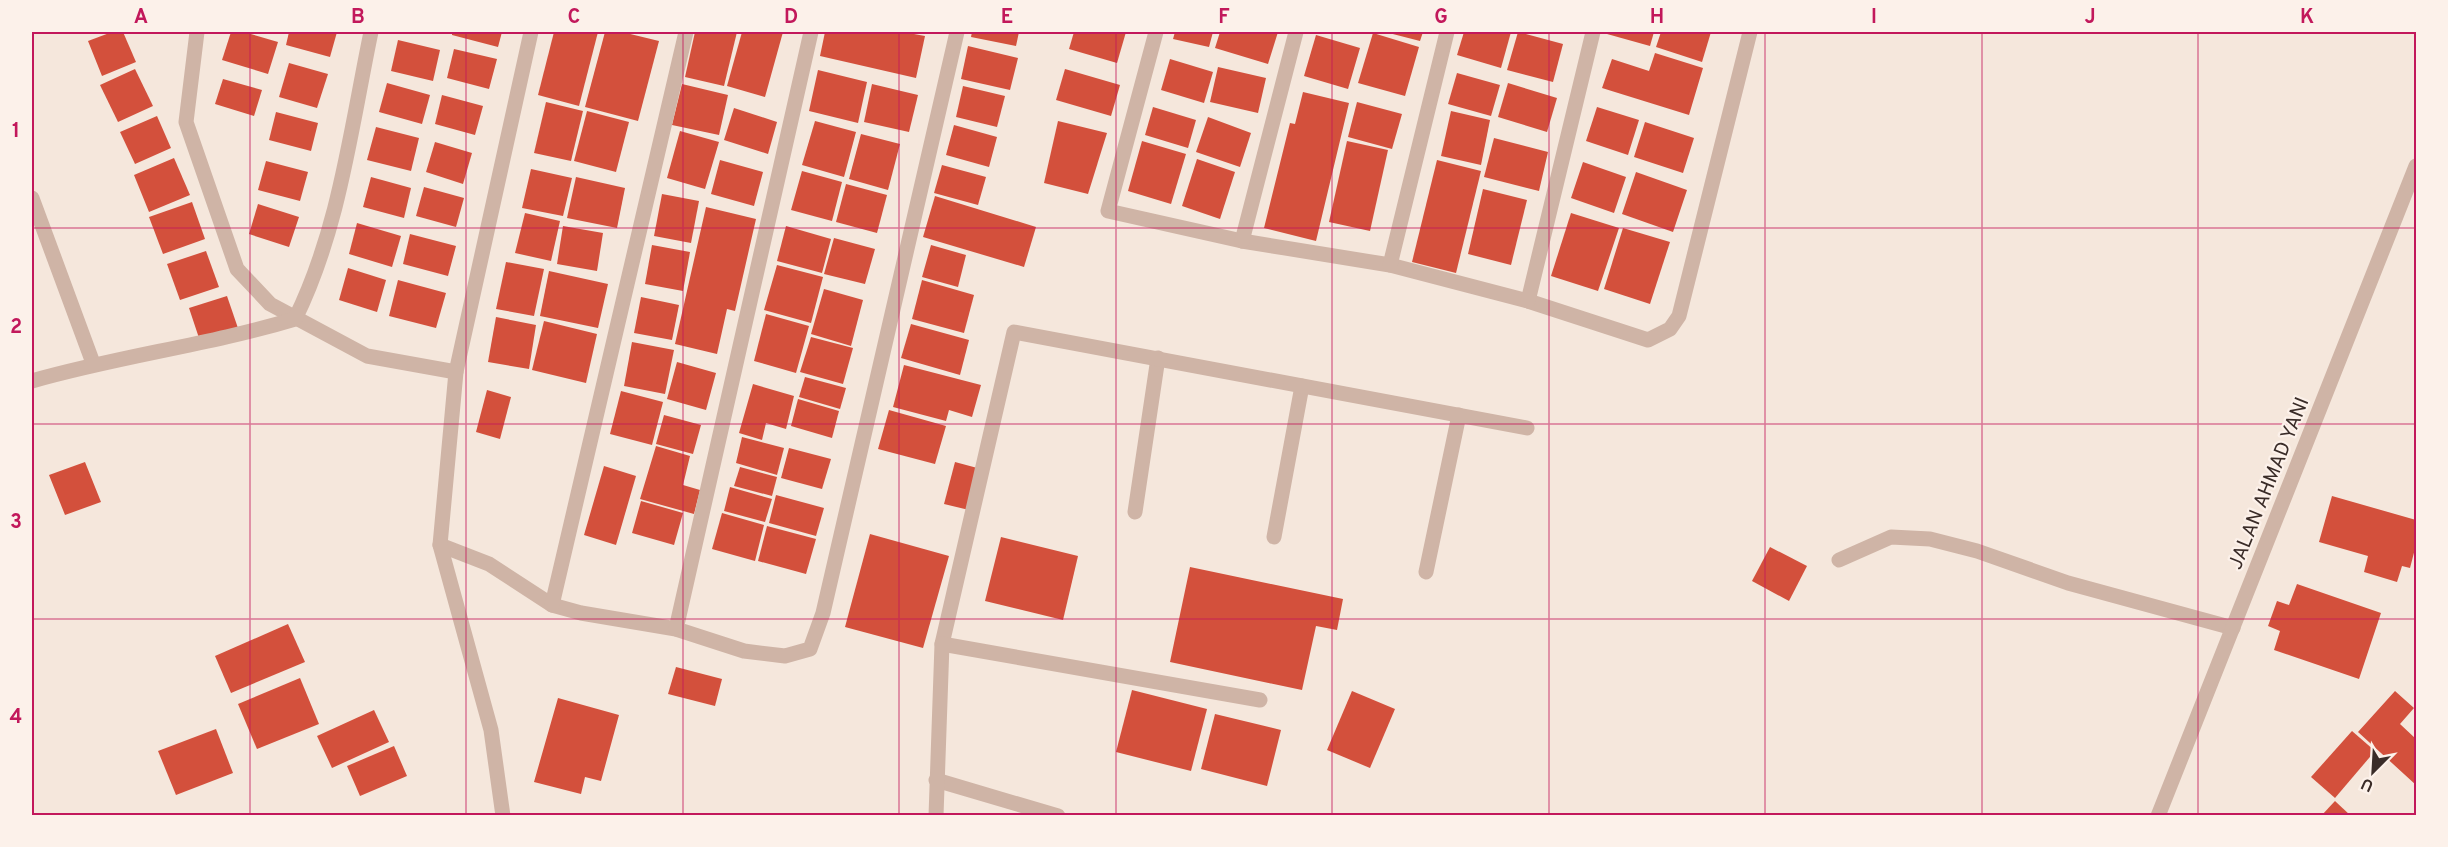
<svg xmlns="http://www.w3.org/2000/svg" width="2448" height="847" font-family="Overpass,sans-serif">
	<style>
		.building { fill: #d3503c }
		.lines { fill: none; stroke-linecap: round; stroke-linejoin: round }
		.service { stroke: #cfb4a6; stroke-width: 15 }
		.minor { stroke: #cfb4a6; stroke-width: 15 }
		.grid { fill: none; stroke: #c2185b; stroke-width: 1.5; stroke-opacity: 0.55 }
		.labels { text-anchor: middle; stroke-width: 4.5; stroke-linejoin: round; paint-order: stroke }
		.street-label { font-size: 20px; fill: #3a2c28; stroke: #fcf1ea }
		.neatline { fill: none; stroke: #c2185b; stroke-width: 2 }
		.grid-label { font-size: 20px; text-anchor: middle; font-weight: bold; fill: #c2185b }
	</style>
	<rect width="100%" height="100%" fill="#f5e7dc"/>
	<g class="building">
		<path d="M112,32h11l13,30 -34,14 -14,-35z"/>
		<path d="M231,32h13l34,10 -10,32 -46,-14z"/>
		<path d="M289,32h48l-7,25 -44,-12z"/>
		<path d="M452,32h50l-4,15 -46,-12z"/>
		<path d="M554,32h44l-19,74 -41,-11z"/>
		<path d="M605,32h17l37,9 -21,80 -53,-14z"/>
		<path d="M695,32h42l-13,54 -39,-9z"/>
		<path d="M742,32h41l-18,65 -38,-11z"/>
		<path d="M825,32h78l22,4 -9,42 -96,-22z"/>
		<path d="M972,32h47l-3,14 -45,-9z"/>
		<path d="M1074,32h52l-9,31 -48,-14z"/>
		<path d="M1175,32h38l-4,15 -36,-8z"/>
		<path d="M1220,32h58l-10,32 -53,-16z"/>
		<path d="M1385,32h38l-3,9z"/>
		<path d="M1464,32h47l-10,36 -44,-13z"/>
		<path d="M1518,32l45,12 -10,38 -46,-12z"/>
		<path d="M1608,32h46l-4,14 -43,-12z"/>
		<path d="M1661,32h50l-9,30 -46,-15z"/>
		<path d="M1373,33l46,14 -14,49 -47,-13z"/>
		<path d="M1316,35l44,13 -12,41 -44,-13z"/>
		<path d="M398,40l42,10 -7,31 -42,-10z"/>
		<path d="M968,46l50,12 -8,32 -49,-11z"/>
		<path d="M454,49l43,10 -8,30 -42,-11z"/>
		<path d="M1655,53l48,15 -14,47 -87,-27 10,-29 37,12z"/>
		<path d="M1170,59l43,13 -9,31 -43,-13z"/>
		<path d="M289,63l39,11 -11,34 -38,-11z"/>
		<path d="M1218,67l48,11 -8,35 -48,-11z"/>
		<path d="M135,69l18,37 -35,16 -18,-37z"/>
		<path d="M1065,69l55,16 -9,31 -55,-16z"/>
		<path d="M818,70l49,12 -9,41 -49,-12z"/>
		<path d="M1457,73l43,12 -9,31 -43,-12z"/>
		<path d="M223,79l39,11 -8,26 -39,-12z"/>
		<path d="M387,83l43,12 -8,29 -43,-12z"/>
		<path d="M1508,83l49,15 -10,34 -49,-15z"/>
		<path d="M682,84l46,11 -9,40 -47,-10z"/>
		<path d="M872,84l46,11 -9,37 -45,-10z"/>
		<path d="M963,86l42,10 -8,31 -41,-10z"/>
		<path d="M1303,92l46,11 -33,138 -52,-13 26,-105 5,1z"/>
		<path d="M442,95l41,11 -8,29 -40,-11z"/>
		<path d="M546,102l37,9 -12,50 -37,-8z"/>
		<path d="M1357,102l45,12 -10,35 -44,-12z"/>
		<path d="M1153,107l43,13 -8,28 -43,-13z"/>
		<path d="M1597,107l42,13 -11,35 -42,-14z"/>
		<path d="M734,108l43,14 -9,32 -44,-14z"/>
		<path d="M587,111l42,11 -13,50 -42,-11z"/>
		<path d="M1451,111l39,9 -9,45 -40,-9z"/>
		<path d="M276,112l42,11 -7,28 -42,-11z"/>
		<path d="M157,116l14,32 -36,16 -15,-32z"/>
		<path d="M1208,117l43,16 -11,34 -44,-15z"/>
		<path d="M815,121l41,11 -12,45 -42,-12z"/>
		<path d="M1058,121l49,12 -19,61 -44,-11z"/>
		<path d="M1645,122l49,16 -11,35 -49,-16z"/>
		<path d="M954,125l43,12 -8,30 -43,-12z"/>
		<path d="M376,127l43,11 -8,33 -44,-11z"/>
		<path d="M680,131l39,11 -14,47 -38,-11z"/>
		<path d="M861,134l39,10 -12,46 -39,-11z"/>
		<path d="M1494,138l54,14 -9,39 -55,-14z"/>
		<path d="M1142,141l44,13 -15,50 -43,-13z"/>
		<path d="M1347,141l41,9 -18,81 -41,-9z"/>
		<path d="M435,142l37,11 -9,31 -37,-12z"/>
		<path d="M174,158l16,37 -41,17 -15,-37z"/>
		<path d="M1197,159l38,13 -15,47 -38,-13z"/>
		<path d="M720,160l43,12 -9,34 -43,-12z"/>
		<path d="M1437,160l44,11 -25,102 -44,-11z"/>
		<path d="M266,161l42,11 -8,29 -42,-11z"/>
		<path d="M1583,162l43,15 -12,36 -43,-15z"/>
		<path d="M942,165l44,12 -8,28 -44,-12z"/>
		<path d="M531,169l41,9 -9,38 -41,-8z"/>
		<path d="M802,171l40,11 -10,39 -41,-11z"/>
		<path d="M1636,172l51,18 -14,42 -51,-18z"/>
		<path d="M371,177l40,11 -7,30 -41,-11z"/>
		<path d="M576,177l49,11 -8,40 -50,-10z"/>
		<path d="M846,184l41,11 -10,38 -41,-11z"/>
		<path d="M424,187l40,11 -8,29 -40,-11z"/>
		<path d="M1483,189l44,11 -16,65 -43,-11z"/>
		<path d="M662,194l37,7 -8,42 -37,-7z"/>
		<path d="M935,196l101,31 -12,40 -101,-30z"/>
		<path d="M192,202l13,37 -42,15 -14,-37z"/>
		<path d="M258,204l41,13 -10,30 -40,-13z"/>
		<path d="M706,207l50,12 -21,92 -8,-2 -10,45 -42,-10z"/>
		<path d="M525,213l35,8 -9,40 -36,-8z"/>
		<path d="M1571,213l48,15 -21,63 -47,-15z"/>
		<path d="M357,223l44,13 -9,31 -43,-13z"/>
		<path d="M563,226l40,7 -6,38 -40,-7z"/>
		<path d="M786,226l45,13 -9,34 -45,-12z"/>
		<path d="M1623,228l47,14 -20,62 -46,-15z"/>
		<path d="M410,234l46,12 -8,30 -45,-12z"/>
		<path d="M834,238l41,11 -10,35 -41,-10z"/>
		<path d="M652,245l38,7 -7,39 -38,-7z"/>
		<path d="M931,245l35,10 -8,32 -36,-10z"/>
		<path d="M206,251l13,36 -39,13 -13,-36z"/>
		<path d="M506,262l38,7 -10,47 -38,-7z"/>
		<path d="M777,265l46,12 -12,46 -47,-13z"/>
		<path d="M348,268l38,12 -9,32 -38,-12z"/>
		<path d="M549,271l59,13 -10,44 -58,-12z"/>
		<path d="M398,280l48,13 -10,35 -47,-12z"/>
		<path d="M922,280l52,15 -10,38 -52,-14z"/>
		<path d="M824,289l39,11 -12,46 -40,-12z"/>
		<path d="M227,296l13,38 -38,13 -13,-39z"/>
		<path d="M641,297l38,8 -7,35 -38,-7z"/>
		<path d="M766,314l43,12 -13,47 -42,-12z"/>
		<path d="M496,317l40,8 -7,44 -41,-7z"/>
		<path d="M544,321l53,13 -11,49 -54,-13z"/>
		<path d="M911,324l58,16 -9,35 -59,-17z"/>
		<path d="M811,337l42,11 -10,36 -43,-12z"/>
		<path d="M632,342l42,8 -9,44 -41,-8z"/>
		<path d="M677,362l39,11 -10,37 -39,-11z"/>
		<path d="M904,365l77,20 -9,32 -23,-7 -3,11 -53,-14z"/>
		<path d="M805,377l41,11 -6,21 -41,-12z"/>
		<path d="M753,384l41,12 -8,33 -20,-6 -4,17 -23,-7z"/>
		<path d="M487,390l24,7 -11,42 -24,-7z"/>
		<path d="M621,391l42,11 -11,43 -42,-11z"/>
		<path d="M798,399l41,12 -7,27 -41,-12z"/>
		<path d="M889,410l57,16 -11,38 -57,-15z"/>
		<path d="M664,415l37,10 -8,29 -37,-10z"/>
		<path d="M742,437l42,11 -7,27 -41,-12z"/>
		<path d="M656,446l34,10 -7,29 17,5 -6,24 -54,-15z"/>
		<path d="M789,448l42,11 -9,30 -41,-11z"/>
		<path d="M85,462l16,40 -36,13 -16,-40z"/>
		<path d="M955,462l26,7 -12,41 -25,-6z"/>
		<path d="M604,466l32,10 -20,69 -32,-10z"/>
		<path d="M740,467l37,10 -5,19 -38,-10z"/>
		<path d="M730,487l42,12 -7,23 -41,-11z"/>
		<path d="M776,495l48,13 -8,28 -47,-13z"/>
		<path d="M2332,496l84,24v25l-6,23 -8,-2 -5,16 -33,-10 4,-16 -49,-14z"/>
		<path d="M641,501l42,12 -9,32 -42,-12z"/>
		<path d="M722,513l42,12 -9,36 -43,-12z"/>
		<path d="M767,526l49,13 -10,35 -48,-13z"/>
		<path d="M870,534l79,22 -26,92 -78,-21z"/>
		<path d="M1001,537l77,19 -15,64 -78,-19z"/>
		<path d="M1770,547l37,19 -18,35 -37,-20z"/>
		<path d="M1190,567l153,32 -6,31 -21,-4 -14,64 -132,-28z"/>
		<path d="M2297,584l84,29 -22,66 -85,-29 6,-19 -12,-5 9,-25 12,4z"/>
		<path d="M288,624l17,38 -74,31 -16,-37z"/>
		<path d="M676,667l46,12 -7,27 -47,-12z"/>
		<path d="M300,678l19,46 -62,25 -19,-45z"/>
		<path d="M1132,690l75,19 -16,62 -75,-19z"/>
		<path d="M1352,691l43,18 -25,59 -43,-18z"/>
		<path d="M2395,691l19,17 -14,16 16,15v46l-58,-53z"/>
		<path d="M558,698l61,17 -18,66 -16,-4 -4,17 -47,-12z"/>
		<path d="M374,710l15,32 -57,26 -15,-32z"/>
		<path d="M1215,714l66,16 -14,56 -66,-17z"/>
		<path d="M216,729l17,44 -57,22 -18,-44z"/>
		<path d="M2352,731l23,20 -40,47 -24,-21z"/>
		<path d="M394,746l13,30 -47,20 -13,-30z"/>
		<path d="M2335,801l16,15h-30z"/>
	</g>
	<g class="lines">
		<path class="service" d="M1839,560l52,-23 39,2 47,12 91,32 165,45"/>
		<g class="minor">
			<path d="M197,32l-11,90 51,147 33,35 97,52 89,16"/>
			<path d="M1156,32l-48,179 134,30 148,24 138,36 120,39 22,-11 9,-13 71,-284"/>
			<path d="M32,198l61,165"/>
			<path d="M1242,241l54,-209"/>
			<path d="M1390,265l57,-233"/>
			<path d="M1528,301l65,-269"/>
			<path d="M32,381c87,-25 177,-36 263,-62 44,-89 56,-191 76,-287"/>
			<path d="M1135,512l23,-154"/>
			<path d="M1274,537l28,-151"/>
			<path d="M440,545l49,19 63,41 29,8 95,16 68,22 41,5 25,-7 13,-36 134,-581"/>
			<path d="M1426,572l33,-157"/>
			<path d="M552,605l134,-573"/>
			<path d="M676,629l135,-597"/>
			<path d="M942,644l72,-312 513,96"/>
			<path d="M936,780l122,36"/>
			<path d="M503,816l-12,-86 -51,-185 16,-173 75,-340"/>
			<path d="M936,816l6,-172 318,56"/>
			<path d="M2158,816l258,-650"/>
		</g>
	</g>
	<path class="grid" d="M250,32v784M466,32v784M683,32v784M899,32v784M1116,32v784M1332,32v784M1549,32v784M1765,32v784M1982,32v784M2198,32v784M32,228h2384M32,424h2384M32,619h2384"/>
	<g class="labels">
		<g class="street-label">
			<text transform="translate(2268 483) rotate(-68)" y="7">JALAN AHMAD YANI</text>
		</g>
	</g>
	<rect width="2448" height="847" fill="none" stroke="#fcf1ea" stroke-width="66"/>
	<g transform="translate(2373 772) rotate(204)" stroke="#fcf1ea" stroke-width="4.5" paint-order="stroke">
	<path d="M0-4.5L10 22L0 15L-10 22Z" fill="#3a2c28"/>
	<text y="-9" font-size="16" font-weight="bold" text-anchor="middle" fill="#3a2c28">U</text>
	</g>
	<rect x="33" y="33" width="2382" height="781" class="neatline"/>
	<g class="grid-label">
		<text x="141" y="23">A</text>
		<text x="358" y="23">B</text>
		<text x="574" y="23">C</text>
		<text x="791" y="23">D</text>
		<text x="1007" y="23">E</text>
		<text x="1224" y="23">F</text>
		<text x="1441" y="23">G</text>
		<text x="1657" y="23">H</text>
		<text x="1874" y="23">I</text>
		<text x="2090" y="23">J</text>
		<text x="2307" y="23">K</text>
		<text x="16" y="137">1</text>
		<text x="16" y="333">2</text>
		<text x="16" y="528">3</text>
		<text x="16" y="723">4</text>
	</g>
</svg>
